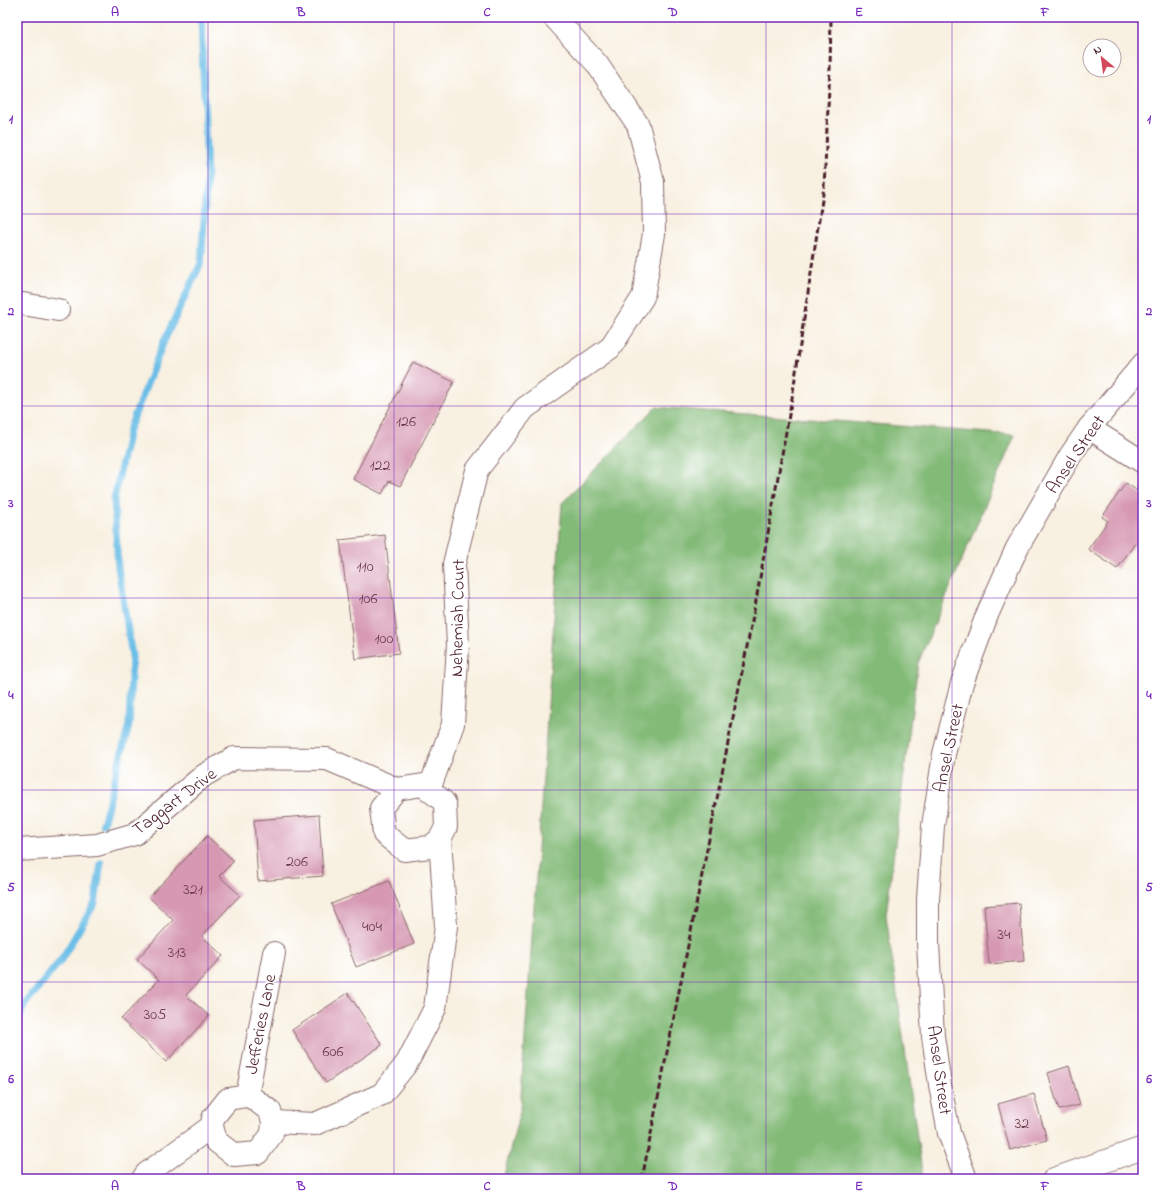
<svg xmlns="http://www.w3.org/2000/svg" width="1160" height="1196" font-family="'Indie Flower',sans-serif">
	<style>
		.forest { fill: #82ba77; stroke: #666c51 }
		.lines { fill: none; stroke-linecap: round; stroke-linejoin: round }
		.stream { stroke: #6bbee7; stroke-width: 7 }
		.building { fill: #d698b2 }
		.minor-casing { stroke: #87686a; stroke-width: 24 }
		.minor { stroke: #fff; stroke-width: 22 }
		.rail { stroke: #4a1f2b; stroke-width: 3; stroke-dasharray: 6 3; stroke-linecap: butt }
		.grid { fill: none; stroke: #7b2cbf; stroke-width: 1; stroke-opacity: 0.55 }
		.labels { text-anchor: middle; stroke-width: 3.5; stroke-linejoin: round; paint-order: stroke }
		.number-label { font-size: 16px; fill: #6d3d4d }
		.street-label { font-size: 18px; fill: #4a1f2b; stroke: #fff }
		.neatline { fill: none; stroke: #7b2cbf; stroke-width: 1.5 }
		.grid-label { font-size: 13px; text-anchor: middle; font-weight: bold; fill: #7b2cbf }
	</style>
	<rect width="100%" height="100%" fill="#fff"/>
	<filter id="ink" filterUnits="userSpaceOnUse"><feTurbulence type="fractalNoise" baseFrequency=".025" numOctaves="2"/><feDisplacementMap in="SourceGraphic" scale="8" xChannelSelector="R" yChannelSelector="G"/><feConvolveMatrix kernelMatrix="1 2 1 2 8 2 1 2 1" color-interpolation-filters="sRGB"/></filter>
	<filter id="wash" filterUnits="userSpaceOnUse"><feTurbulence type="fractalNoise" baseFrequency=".012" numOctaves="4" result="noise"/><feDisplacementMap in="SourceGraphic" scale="16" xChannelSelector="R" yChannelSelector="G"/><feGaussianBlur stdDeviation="0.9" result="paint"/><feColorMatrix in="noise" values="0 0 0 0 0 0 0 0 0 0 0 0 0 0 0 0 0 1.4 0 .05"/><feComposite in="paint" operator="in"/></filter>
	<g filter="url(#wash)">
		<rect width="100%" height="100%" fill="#f8f0e0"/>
		<path class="forest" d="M656,407l359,28 -97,228 -32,252 37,264h-420l17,-69 42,-607z"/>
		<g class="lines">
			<g class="stream">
				<path d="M103,824l26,-99 3,-69 -14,-89 -4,-68 15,-69 35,-89 37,-78 6,-86 -6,-160"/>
				<path d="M17,1024l8,-20 36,-44 34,-57 6,-40"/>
			</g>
		</g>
		<g id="blocks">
			<g class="building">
				<path d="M413,362l41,20 -54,104 -11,-5 -7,13 -29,-15z"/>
				<path d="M1126,483l17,12v37l-26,37 -29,-20 20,-28 -6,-4z"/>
				<path d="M385,535l14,118 -44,6 -15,-119z"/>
				<path d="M319,815l4,61 -65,5 -4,-61z"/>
				<path d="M207,836l27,25 -15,15 21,19 -38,41 21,20 -37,39 23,21 -43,46 -45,-43 38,-39 -22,-21 36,-39 -24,-23z"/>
				<path d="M389,881l25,63 -58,23 -25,-63z"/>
				<path d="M1019,903l5,58 -35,3 -5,-58z"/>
				<path d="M348,993l34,52 -56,38 -34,-53z"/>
				<path d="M1069,1066l11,39 -21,5 -11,-37z"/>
				<path d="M1034,1094l13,46 -37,10 -12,-46z"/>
				<path d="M321,1174l7,5h-10z"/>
			</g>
		</g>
	</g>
	<g filter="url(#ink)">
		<use href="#blocks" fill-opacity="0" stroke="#87686a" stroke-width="1"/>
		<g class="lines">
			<g class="minor-casing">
				<g id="minor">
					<path d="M17,303l41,7"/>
					<path d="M1089,428l54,34"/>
					<path d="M423,785l20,16 2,3 1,23 -6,12 -10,8 -26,3 -20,-16 -3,-26 16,-19z"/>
					<path d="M429,790l24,-66 5,-79 -4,-81 23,-94 48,-62 85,-60 33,-51 11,-63 -1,-52 -15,-57 -41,-61 -43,-47"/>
					<path d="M17,850l80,-5 38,-11 68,-58 31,-18 93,1 70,30"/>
					<path d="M247,1096l4,1 19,14 3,11 -1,12 -14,19 -24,2 -18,-14 -4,-15 1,-8 15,-19z"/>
					<path d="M247,1096l27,-143"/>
					<path d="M273,1122l42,2 67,-30 25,-31 28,-55 11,-82 -6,-87"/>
					<path d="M143,1179l3,-5 66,-48"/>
					<path d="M966,1179l-17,-46 -9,-48 -7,-49 -5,-93v-44l5,-73 11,-72 18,-71 25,-68 30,-67 53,-92 19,-28 54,-64"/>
					<path d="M1054,1179l89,-31"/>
				</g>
			</g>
			<use href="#minor" class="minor"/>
			<path class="rail" d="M642,1179l113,-573 37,-208 32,-211 6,-119 1,-51"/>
		</g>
	</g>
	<path class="grid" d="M208,17v1162M394,17v1162M580,17v1162M766,17v1162M952,17v1162M17,214h1126M17,406h1126M17,598h1126M17,790h1126M17,982h1126"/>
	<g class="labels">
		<g class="number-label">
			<text x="406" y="426">126</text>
			<text x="380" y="470">122</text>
			<text x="365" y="571">110</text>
			<text x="368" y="603">106</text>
			<text x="384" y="643">100</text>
			<text x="297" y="866">206</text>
			<text x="193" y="894">321</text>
			<text x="372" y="931">404</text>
			<text x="1004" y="939">34</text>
			<text x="177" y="957">313</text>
			<text x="155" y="1019">305</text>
			<text x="333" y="1056">606</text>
			<text x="1022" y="1128">32</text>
		</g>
		<g class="street-label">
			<text transform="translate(1075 454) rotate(-56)" y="6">Ansel Street</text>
			<text transform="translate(457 618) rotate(-89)" y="6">Nehemiah Court</text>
			<text transform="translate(948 748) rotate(-78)" y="6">Ansel Street</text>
			<text transform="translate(174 801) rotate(-37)" y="6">Taggart Drive</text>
			<text transform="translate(260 1024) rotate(-79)" y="6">Jefferies Lane</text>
			<text transform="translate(940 1070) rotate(82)" y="6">Ansel Street</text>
		</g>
	</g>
	<rect width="1160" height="1196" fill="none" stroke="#fff" stroke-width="44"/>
	<g transform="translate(1102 58) rotate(331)"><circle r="19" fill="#ffffff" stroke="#b7a5aa"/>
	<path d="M0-3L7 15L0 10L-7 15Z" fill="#d1495b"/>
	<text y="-6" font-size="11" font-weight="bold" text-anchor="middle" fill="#4a1f2b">N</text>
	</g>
	<rect x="22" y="22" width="1116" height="1152" class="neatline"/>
	<g class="grid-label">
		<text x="115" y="16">A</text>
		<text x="301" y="16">B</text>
		<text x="487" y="16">C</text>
		<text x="673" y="16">D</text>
		<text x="859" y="16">E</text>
		<text x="1045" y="16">F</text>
		<text x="11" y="123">1</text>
		<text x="1149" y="123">1</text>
		<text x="11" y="315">2</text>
		<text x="1149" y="315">2</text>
		<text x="11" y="507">3</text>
		<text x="1149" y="507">3</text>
		<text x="11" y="699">4</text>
		<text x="1149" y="699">4</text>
		<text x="11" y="891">5</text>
		<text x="1149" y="891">5</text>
		<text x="11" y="1083">6</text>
		<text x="1149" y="1083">6</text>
		<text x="115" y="1190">A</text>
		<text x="301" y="1190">B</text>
		<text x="487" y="1190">C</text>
		<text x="673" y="1190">D</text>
		<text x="859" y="1190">E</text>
		<text x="1045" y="1190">F</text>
	</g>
</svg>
